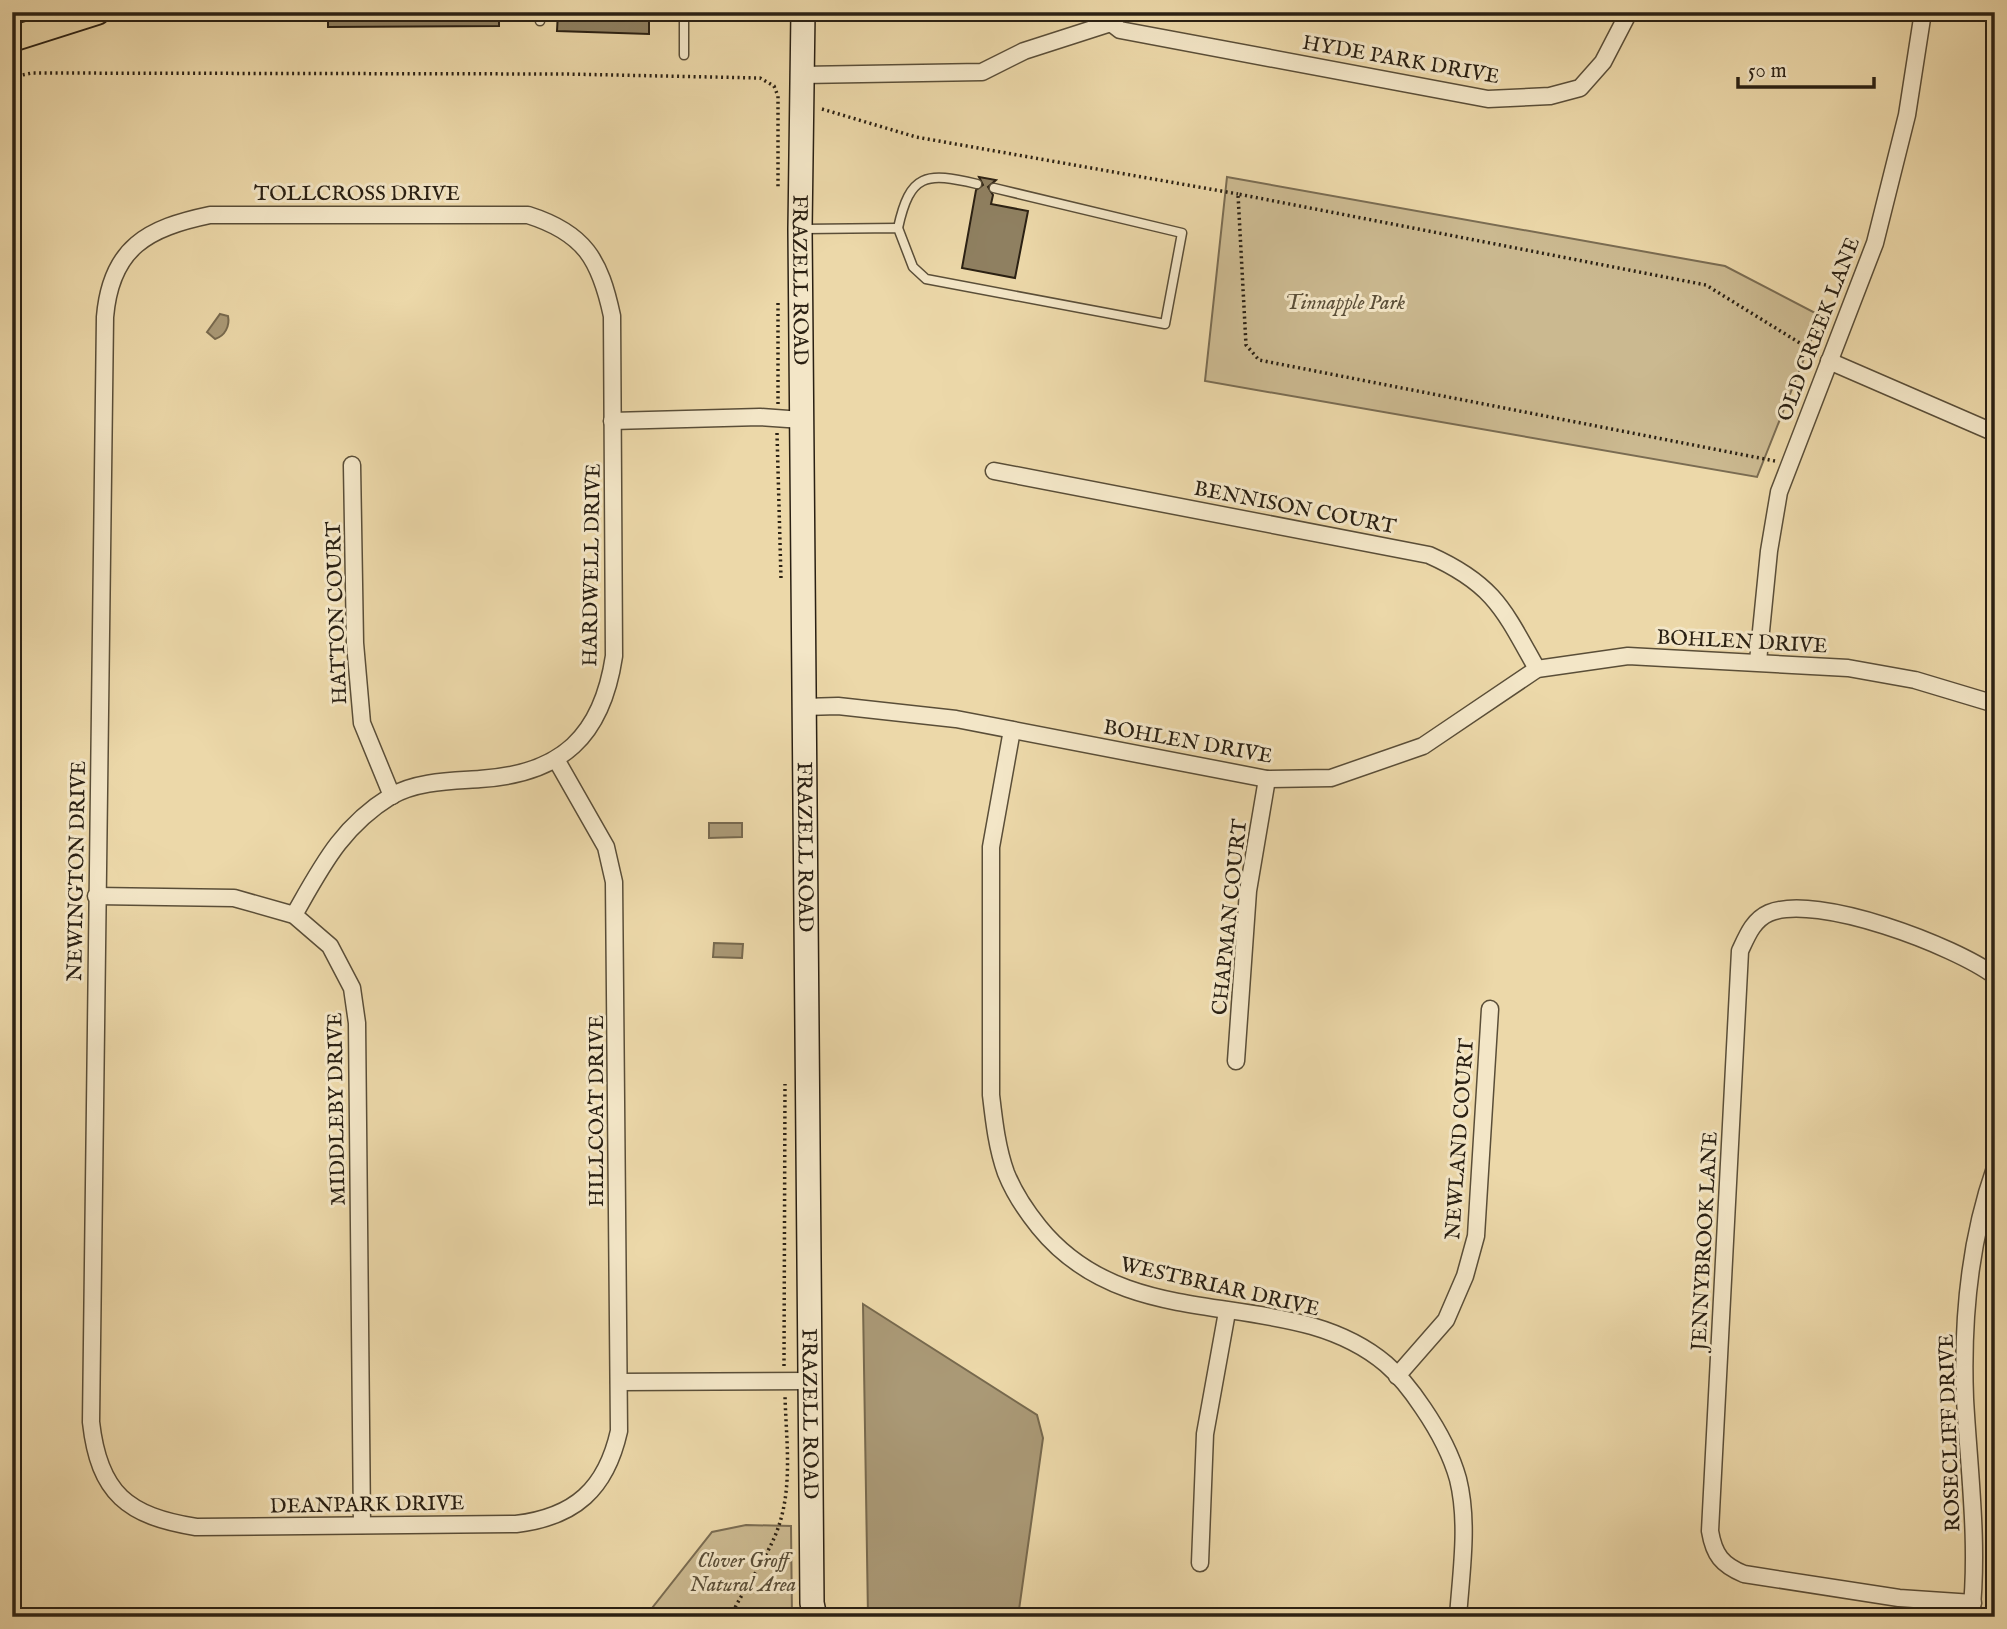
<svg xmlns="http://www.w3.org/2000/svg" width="2007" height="1629" font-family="'IM FELL English',serif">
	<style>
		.green { fill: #cbb990; stroke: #7a6c52; stroke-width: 2 }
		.water { fill: #aa9976; stroke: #77694e; stroke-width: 2 }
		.building { fill: #8f8061; stroke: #2a2013; stroke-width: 2 }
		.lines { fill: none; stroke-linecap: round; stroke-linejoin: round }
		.lane-casing { stroke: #5a4e38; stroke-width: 11 }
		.street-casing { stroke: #5a4e38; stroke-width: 19 }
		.secondary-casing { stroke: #2a2013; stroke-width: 26 }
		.primary-casing { stroke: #2a2013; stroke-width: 28 }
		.path { stroke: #2a2013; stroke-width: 3.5; stroke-dasharray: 2 3.5; stroke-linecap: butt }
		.lane { stroke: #f3e6c7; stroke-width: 8 }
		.street { stroke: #f3e6c7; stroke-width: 16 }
		.secondary { stroke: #f3e6c7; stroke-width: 23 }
		.primary { stroke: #ecd8a9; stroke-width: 24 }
		.labels { text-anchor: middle; stroke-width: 6; stroke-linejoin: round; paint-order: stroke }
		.street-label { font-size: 21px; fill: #2a2013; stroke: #f3e6c7 }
		.park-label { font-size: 21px; font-style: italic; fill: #5a4e38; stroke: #f3e6c7 }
	</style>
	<rect width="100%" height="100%" fill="#ecd8a9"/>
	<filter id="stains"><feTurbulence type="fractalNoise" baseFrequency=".00286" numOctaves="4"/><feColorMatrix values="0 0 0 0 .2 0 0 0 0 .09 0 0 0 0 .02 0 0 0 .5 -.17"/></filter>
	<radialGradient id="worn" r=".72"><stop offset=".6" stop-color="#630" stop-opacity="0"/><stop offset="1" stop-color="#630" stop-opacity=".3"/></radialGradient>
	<g class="green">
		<path d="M1227,177l498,89 96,50 -64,161 -552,-96z"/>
		<path d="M746,1525l45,1 1,91h-147l67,-85z"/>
	</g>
	<g class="water">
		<path d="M220,314l8,2c2,10 -3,20 -13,23l-8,-7z"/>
		<path d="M709,823h33v14l-33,1z"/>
		<path d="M714,943l29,1 -1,14 -29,-1z"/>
		<path d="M863,1304l174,111 6,23 -25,179h-150z"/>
	</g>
	<g class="building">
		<path d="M328,12h171v14l-171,1z"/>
		<path d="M558,12h91v22l-92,-3z"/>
		<path d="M979,177l17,3 -8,7 5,8 -2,9 37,7 -13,67 -53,-10 14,-78 7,-5z"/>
	</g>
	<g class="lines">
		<g class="lane-casing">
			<g id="lane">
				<path d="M540,21v-9"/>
				<path d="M684,55v-43"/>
				<path d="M898,228c12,-55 28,-56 79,-44"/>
				<path d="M803,229l95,-1 15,39 13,12 239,45 17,-91 -188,-45"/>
			</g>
		</g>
		<g class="street-casing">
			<g id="street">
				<path d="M802,75l180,-3 42,-21 87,-28 9,7 368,69 62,-3 30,-8 23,-26 26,-50"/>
				<path d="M1829,361l166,72"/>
				<path d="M612,421l148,-4 42,3"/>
				<path d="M352,465l3,178 7,80 30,73"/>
				<path d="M994,471l435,84c65,29 75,55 108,114"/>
				<path d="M1758,661l11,-110 10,-59 96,-249 32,-128 16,-103"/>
				<path d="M804,707l34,-1 118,13 311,60 64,-1 92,-32 114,-77 91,-13 220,12 67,12 80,24"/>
				<path d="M1012,730l-21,117v248c3,26 6,53 15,78 8,20 20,38 33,54 93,115 249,54 347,137 14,12 27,29 37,44 15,22 28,46 35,71 11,44 3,94 0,138"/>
				<path d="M96,896l138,2 60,17 36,31 22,42 5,35 5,502"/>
				<path d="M294,915c28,-49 47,-88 97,-119 26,-15 60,-15 89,-17 82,-5 122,-43 134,-123l-2,-340c-12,-56 -27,-83 -84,-101h-318c-62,13 -99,32 -105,102l-14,1105c8,72 37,94 105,105l320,-3c59,-7 90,-35 103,-93l-5,-549 -8,-35 -49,-86"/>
				<path d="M1236,1061l12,-170 19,-112"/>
				<path d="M1397,1376l49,-56 19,-44 11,-40 14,-227"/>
				<path d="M619,1382l191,-1"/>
				<path d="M1200,1563l5,-129 22,-122"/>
				<path d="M1973,1603l-74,-5 -155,-24c-22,-9 -30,-19 -34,-43l30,-580c7,-15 13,-31 29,-38 48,-20 186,33 226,63"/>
				<path d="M1971,1617c8,-73 -2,-146 -6,-218 -3,-79 4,-157 30,-231"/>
			</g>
		</g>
		<g class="secondary-casing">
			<g id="secondary">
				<path id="s1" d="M803,12l-3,217 12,1374 3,14"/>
			</g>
		</g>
		<g class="primary-casing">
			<path id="primary" d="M12,39l85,-27"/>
		</g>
		<g class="path">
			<path d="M12,77l20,-4 534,1 194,4 14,8 4,10v91"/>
			<path d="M822,109l94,28 322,57"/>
			<path d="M778,404v-101"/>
			<path d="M777,433l4,146"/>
			<path d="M1775,461l-516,-101 -13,-15 -8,-151 468,91 110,68"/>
			<path d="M784,1366l1,-282"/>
			<path d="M730,1617c14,-28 33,-53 45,-81 19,-45 11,-94 10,-141"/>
		</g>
		<use href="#lane" class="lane"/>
		<use href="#street" class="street"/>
		<use href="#secondary" class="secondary"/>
		<use href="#primary" class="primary"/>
	</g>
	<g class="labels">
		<g class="street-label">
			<text transform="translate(1401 59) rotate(10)" y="7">HYDE PARK DRIVE</text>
			<text x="357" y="200">TOLLCROSS DRIVE</text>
			<text dy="7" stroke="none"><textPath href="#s1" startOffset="268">FRAZELL ROAD</textPath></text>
			<text transform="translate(1818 329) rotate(-69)" y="7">OLD CREEK LANE</text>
			<text transform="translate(1295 507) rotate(11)" y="7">BENNISON COURT</text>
			<text transform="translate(591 565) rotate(-89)" y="7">HARDWELL DRIVE</text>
			<text transform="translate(336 613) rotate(-92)" y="7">HATTON COURT</text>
			<text transform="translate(1742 641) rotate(3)" y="7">BOHLEN DRIVE</text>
			<text transform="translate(1188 741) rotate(10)" y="7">BOHLEN DRIVE</text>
			<text dy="7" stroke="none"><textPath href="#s1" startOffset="835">FRAZELL ROAD</textPath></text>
			<text transform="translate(76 871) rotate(-89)" y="7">NEWINGTON DRIVE</text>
			<text transform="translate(1229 917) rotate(-84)" y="7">CHAPMAN COURT</text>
			<text transform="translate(336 1109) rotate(-91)" y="7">MIDDLEBY DRIVE</text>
			<text transform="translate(596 1111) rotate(-90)" y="7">HILLCOAT DRIVE</text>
			<text transform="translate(1459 1139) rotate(-86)" y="7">NEWLAND COURT</text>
			<text transform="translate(1704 1241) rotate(-87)" y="7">JENNYBROOK LANE</text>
			<text transform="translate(1220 1286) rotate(13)" y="7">WESTBRIAR DRIVE</text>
			<text dy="7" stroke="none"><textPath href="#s1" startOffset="1402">FRAZELL ROAD</textPath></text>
			<text transform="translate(1949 1433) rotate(-92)" y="7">ROSECLIFF DRIVE</text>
			<text transform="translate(367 1504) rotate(-1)" y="7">DEANPARK DRIVE</text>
		</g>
		<g class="park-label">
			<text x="1345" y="309">Tinnapple Park</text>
			<text x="743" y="1567">Clover Groff<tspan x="743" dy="24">Natural Area</tspan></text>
		</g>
	</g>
	<rect width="2007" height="1629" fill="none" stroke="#ecd8a9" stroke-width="42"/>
	<rect x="14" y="14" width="1979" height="1601" fill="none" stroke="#2a2013" stroke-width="3.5"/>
	<rect x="21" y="21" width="1965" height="1587" fill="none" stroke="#2a2013" stroke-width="2"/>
	<path d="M1738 77v10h136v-10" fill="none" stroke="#2a2013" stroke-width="3.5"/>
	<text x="1748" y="77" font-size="21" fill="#2a2013" stroke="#f3e6c7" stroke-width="5" paint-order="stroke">50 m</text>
	<rect width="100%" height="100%" filter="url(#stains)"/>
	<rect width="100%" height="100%" fill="url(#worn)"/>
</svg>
